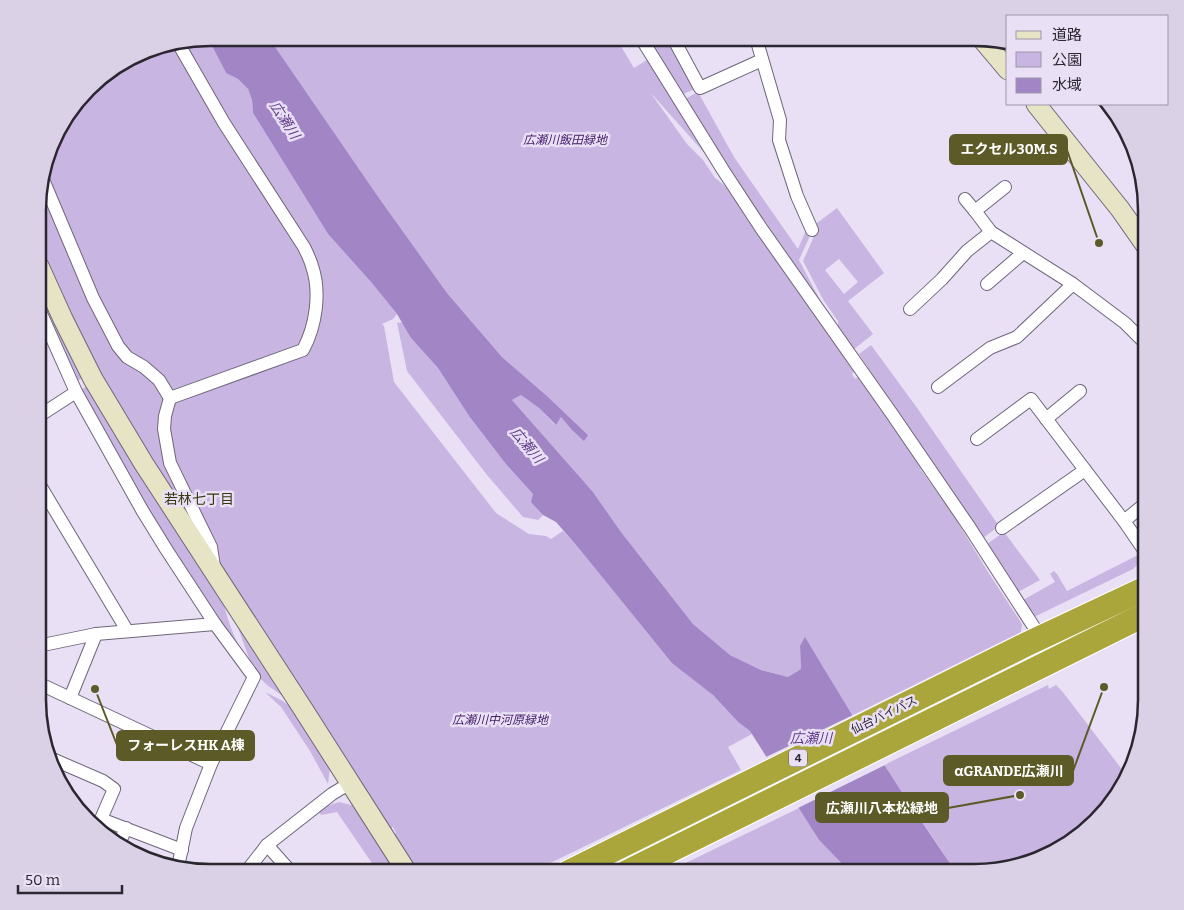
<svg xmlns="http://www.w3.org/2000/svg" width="1184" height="910" font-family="Bitter,'Noto Sans JP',serif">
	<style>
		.green { fill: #c8b5e2; fill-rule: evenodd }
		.water { fill: #a185c5 }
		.pier { fill: #e9e0f6 }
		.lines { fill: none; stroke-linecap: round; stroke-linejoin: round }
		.street-casing { stroke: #6e667a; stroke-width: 14 }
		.secondary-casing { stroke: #6e667a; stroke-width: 21 }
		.highway-casing { stroke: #fff; stroke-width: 26 }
		.street { stroke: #fff; stroke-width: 12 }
		.secondary { stroke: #e6e4c4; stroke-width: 19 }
		.highway { stroke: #aaa63c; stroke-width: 24 }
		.labels { text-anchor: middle; stroke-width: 5; stroke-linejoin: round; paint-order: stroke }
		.shield { fill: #e9e0f6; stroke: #645e6b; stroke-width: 1 }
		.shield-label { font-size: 11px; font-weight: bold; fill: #2b2730 }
		.park-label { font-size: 12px; font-style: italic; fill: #421a66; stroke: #e9e0f6 }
		.street-label { font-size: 12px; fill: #2b2730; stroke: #e9e0f6 }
		.water-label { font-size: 14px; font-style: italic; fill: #623d8a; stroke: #e9e0f6 }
		.neighbourhood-label { font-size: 14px; fill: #37360c; stroke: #e9e0f6 }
		.rim { fill: none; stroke: #2b2730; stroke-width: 2.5 }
		.leader { fill: none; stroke: #5c5a27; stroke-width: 2 }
		.callout-dot { fill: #5c5a27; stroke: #e9e0f6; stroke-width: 2 }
		.callout { fill: #5c5a27; stroke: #5c5a27; stroke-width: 2 }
		.callout-label { font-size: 14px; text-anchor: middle; font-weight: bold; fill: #fff }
	</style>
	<rect width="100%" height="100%" fill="#e9e0f6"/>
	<g class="green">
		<path d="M208,38l18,35 12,6 10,10 4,11 1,13 75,121 43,48 26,32 -4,5 -11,5 2,2 10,56 102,131 33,21 17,2 5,3 12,-8 150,164 25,27 12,9 2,3 -24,13 13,23 -209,102h-116l-23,-37 3,-2 -3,-6 -4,3 -32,-49 -7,-17 -6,-9 1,10 -249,-394 -57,-119v-65l21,-63 36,-44 58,-33z"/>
		<path d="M269,38h347l18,30 16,-10 59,100 -59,-66 37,52 16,16 12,18 14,11 127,181 -4,4 3,5 4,-3 58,81 4,13 31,43 36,59 34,52 -1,8 -168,83 -22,-33 -26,-44 -5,8 1,23 -13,8 -27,-7 -31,-15 -37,-31 -72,-92 -28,-40 -81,-92 9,-5 18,13 16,17 6,-8 10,12 17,6 -41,-39 -45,-39 -55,-64 -68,-95z"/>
		<path d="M645,38h22l28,51 -14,6z"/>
		<path d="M698,92l36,65 64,92 9,-21 3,4 -1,6 -10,22 22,42 -1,3 -137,-205z"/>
		<path d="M837,208l47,65 -36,28 25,33 -20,16 -15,-21v-8l-14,-20 -21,-40 13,-29 -3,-6zM839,259l19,23 -14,12 -19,-24z"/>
		<path d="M39,276l47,101 -10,4 -37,-77z"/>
		<path d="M403,322l8,16 27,30 31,48 36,47 28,31 -1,8 11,13 -5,5 -15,-3 -36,-42 -80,-104 -10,-48z"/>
		<path d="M871,345l44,60 84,121 -16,12 -62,-90 -62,-94z"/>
		<path d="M90,385l132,212c4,19 11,37 19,54l-23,-31 -67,-102 -71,-128z"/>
		<path d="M1004,532l36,48 -22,12 -31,-48z"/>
		<path d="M1140,554l1,7 -8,8 -99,48 -11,-17 32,-18 -5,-8 4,-3 3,3 10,17z"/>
		<path d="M231,608l63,96 -27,-19 -10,-10 -6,-11z"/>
		<path d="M1048,685l1,4 7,-4 6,6 65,85 -23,38 -54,41 -75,17 -1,-1 -3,1h-15l-72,-107z"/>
		<path d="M265,692l18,9 14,11 33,55 -2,17 -18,-33 -29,-44z"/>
		<path d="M339,802l20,5 42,65h-23l-41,-60 -16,3 -3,-4 6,-4z"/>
		<path d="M799,808l20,32 31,32h-183z"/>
	</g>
	<path class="water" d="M208,38h61l110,160 68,95 55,64 45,39 41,39 -4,6 -13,-12 -10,-12 -5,8 -17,-17 -18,-13 -9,5 81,92 28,40 72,92 37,31 31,15 27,7 13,-8 -1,-23 5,-9c47,80 98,158 151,235h-106l-31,-32 -69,-109 -12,-9 -25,-27 -41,-32 -90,-111 -26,-30 -13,-7 -12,-13 2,-8 -28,-31 -36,-47 -31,-48 -27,-30 -14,-24 -26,-32 -43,-48 -75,-121 -1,-13 -4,-11 -10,-10 -12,-6z"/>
	<path class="pier" d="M855,714l32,50 -91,45 -32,-51z"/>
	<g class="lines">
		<g class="street-casing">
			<g id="street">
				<path d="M641,38l82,132 38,58 131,186 78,114 71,110"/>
				<path d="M673,38l27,50 62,-28"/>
				<path d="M756,38l24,82 -1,20 18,56 15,34"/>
				<path d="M42,177l51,121 25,48 9,11 17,10 15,13 11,18 133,-48c13,-24 18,-58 9,-84 -2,-7 -5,-13 -8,-19l-80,-124 -46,-80"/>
				<path d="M965,199l10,12"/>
				<path d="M991,232l-16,-21 30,-24"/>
				<path d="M987,284l36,-31"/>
				<path d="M39,309l37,83 66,118 24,39 49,75 39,53 -43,87 -25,64 -8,39"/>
				<path d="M910,309l32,-30 25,-28 24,-19 82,52 52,39 21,21"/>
				<path d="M938,387l52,-39 27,-11 56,-53"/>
				<path d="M170,398l-5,18 -1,13 6,34 41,84 3,20"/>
				<path d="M39,416l37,-24"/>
				<path d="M1046,419l34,-28"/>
				<path d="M977,439l54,-40 93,122 22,32"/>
				<path d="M38,482l87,145v4"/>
				<path d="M1124,521l22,-18"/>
				<path d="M1002,528l83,-58"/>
				<path d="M38,646l58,-12 119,-10"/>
				<path d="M38,683l173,81"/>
				<path d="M70,698l26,-64"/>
				<path d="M50,758l53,23 11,8 -13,30 81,31"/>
				<path d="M119,844l7,-16"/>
				<path d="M267,845l24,27"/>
				<path d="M246,872l21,-27 65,-51 18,-11"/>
			</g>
		</g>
		<g class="secondary-casing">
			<g id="secondary">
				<path d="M981,38l27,32"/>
				<path d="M1036,104l84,105 26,37"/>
				<path d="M39,266l24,53 30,60 51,85 159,245 104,163"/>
			</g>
		</g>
		<g class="highway-casing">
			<g id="highway">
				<path d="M569,872l458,-228 119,-56"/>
				<path d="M627,872l519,-258"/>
			</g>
		</g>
		<use href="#street" class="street"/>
		<use href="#secondary" class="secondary"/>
		<use href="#highway" class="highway"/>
	</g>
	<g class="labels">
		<rect class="shield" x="789" y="749.5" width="18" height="17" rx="4"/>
		<g class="shield-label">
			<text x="798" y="762">4</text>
		</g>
		<g class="park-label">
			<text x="565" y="144">広瀬川飯田緑地</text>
			<text x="500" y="724">広瀬川中河原緑地</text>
		</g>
		<g class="street-label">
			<text transform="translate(884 715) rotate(-26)" y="4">仙台バイパス</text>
		</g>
		<g class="water-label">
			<text transform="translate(285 120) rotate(57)" y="5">広瀬川</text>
			<text transform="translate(527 445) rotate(50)" y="5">広瀬川</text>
			<text x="811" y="743">広瀬川</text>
		</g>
		<g class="neighbourhood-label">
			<text x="199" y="504">若林七丁目</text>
		</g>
	</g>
	<path d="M0 0H1184V910H0ZM210 46H974A164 164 0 0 1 1138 210V700A164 164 0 0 1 974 864H210A164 164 0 0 1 46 700V210A164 164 0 0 1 210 46Z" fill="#dad1e6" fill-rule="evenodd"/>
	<path class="rim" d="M210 46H974A164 164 0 0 1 1138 210V700A164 164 0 0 1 974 864H210A164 164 0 0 1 46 700V210A164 164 0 0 1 210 46Z"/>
	<path class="leader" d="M1099 243L1067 150M95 689L117 745M1104 687L1073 771M1020 795L948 808"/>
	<g class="callout-dot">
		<circle cx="1099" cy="243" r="5"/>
		<circle cx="95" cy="689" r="5"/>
		<circle cx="1104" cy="687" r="5"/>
		<circle cx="1020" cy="795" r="5"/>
	</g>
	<g class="callout">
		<rect x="950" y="135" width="117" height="29" rx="5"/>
		<rect x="117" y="731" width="137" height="29" rx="5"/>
		<rect x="944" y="756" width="129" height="29" rx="5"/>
		<rect x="816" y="793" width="132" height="29" rx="5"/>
	</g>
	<g class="callout-label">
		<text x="1009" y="154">エクセル30M.S</text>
		<text x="186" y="750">フォーレスHK A棟</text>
		<text x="1009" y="776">αGRANDE広瀬川</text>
		<text x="882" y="813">広瀬川八本松緑地</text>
	</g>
	<rect x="1006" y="15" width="162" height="90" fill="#e9e0f6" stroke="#9d96a7"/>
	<rect x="1016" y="31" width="25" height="8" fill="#e6e4c4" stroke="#9d96a7"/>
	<text x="1052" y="40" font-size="15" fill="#2b2730">道路</text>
	<rect x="1016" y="52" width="25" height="15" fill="#c8b5e2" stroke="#9d96a7"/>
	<text x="1052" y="65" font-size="15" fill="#2b2730">公園</text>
	<rect x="1016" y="78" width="25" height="15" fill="#a185c5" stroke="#9d96a7"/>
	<text x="1052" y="90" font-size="15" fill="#2b2730">水域</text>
	<path d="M18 885v8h104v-8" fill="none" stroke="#2b2730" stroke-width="2.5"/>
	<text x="25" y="885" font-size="15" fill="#2b2730" stroke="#e9e0f6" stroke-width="4" paint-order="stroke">50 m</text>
</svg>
